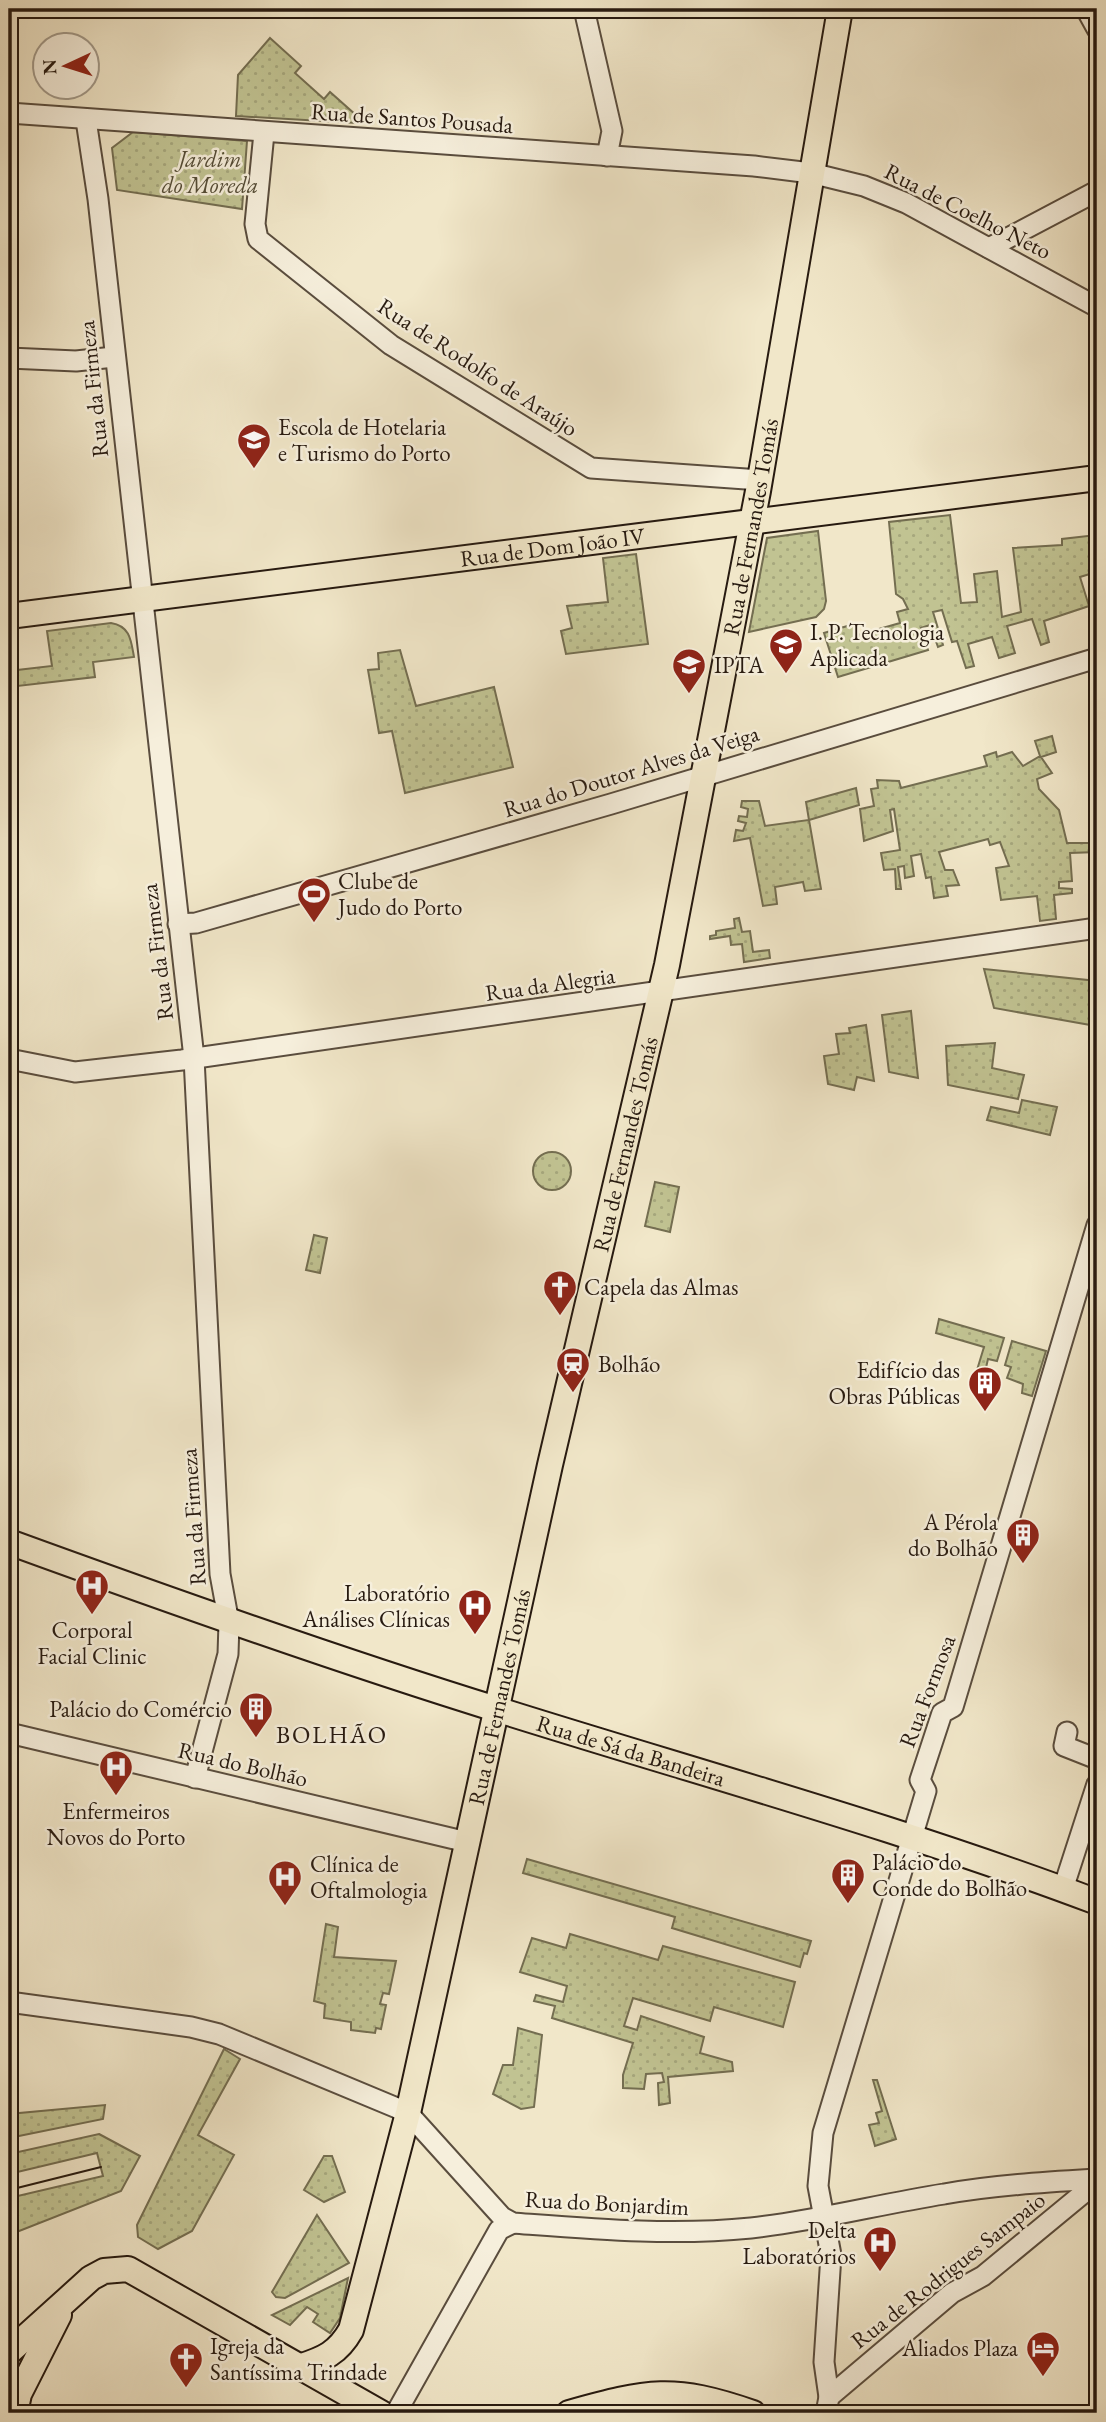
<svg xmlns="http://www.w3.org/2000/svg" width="1106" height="2422" font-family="'EB Garamond',serif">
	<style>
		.grass { fill: url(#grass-dots); stroke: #746e51; stroke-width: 2 }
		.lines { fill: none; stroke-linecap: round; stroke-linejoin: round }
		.minor-casing { stroke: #5a4d3e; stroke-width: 23 }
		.major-casing { stroke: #271a10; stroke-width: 28 }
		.minor { stroke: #f6efdc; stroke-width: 19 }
		.major { stroke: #f1e7c9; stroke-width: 24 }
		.tram { stroke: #271a10; stroke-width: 2 }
		.labels { text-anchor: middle; stroke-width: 5; stroke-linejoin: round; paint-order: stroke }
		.street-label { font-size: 23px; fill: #271a10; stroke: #f6efdc }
		.park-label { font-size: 23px; font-style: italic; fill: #554d37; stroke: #f6efdc }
		.poi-label { font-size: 23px; fill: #271a10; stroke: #f6efdc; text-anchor: start }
		.neighbourhood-label { font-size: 24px; letter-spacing: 2px; fill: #271a10; stroke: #f6efdc }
	</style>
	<defs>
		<pattern id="grass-dots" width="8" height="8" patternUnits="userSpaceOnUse" patternTransform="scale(1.75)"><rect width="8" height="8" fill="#c1c392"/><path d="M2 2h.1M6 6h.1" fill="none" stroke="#a6a77d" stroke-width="1.8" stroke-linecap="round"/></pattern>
	</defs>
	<rect width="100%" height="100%" fill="#f1e7c9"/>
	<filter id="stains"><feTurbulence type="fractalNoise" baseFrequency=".00286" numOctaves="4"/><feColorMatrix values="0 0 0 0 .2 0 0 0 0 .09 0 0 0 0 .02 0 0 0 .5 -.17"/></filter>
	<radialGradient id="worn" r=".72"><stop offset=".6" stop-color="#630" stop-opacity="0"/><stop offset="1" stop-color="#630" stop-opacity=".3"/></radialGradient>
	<g class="grass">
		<path d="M270,38l31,28 -6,7 29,26 6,-7 27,24 -1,7 -120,-7 2,-41z"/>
		<path d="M133,132l114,9 -5,68 -125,-19 -5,-42z"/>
		<path d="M950,515l11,88 16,-1 -3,-28 23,-3 5,46 19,-5 -8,-64 49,-3v-6l34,-4 1,52 -4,-14 -13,4 9,29 -45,15 5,21 -8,3 -9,-26 -25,7 8,27 -16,5 -7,-21 -24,7 6,22 -8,2 -9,-27 -5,1 -10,-32 -9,2 10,33 -5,2 -8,-22 -9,3 7,22 -90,27 -14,-44 30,-9 4,11 42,-12 -3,-11 11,-3 -5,-10 -7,-5 -7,-72z"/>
		<path d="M818,531l8,70 -2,8 -8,8 -67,15 18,-94z"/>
		<path d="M636,554l12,90 -82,10 -5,-23 11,-3 -5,-22 41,-4 -5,-44z"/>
		<path d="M111,623c19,3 20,17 23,34l-41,5 2,15 -86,10v-16l43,-5 -5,-35z"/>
		<path d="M400,650l16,56 78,-19 19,80 -108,26 -13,-62 -13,2 -11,-63 11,-1 -1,-16z"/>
		<path d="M1052,736l4,16 -15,5 11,16 -15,6 2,10 20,21 8,33h30v9l-27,1 2,28 -13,1v6l13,1v4l-18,2 2,24 -16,2 -3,-25 -36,4 -5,-32 13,-2 -9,-24 -10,3 -2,-6 -49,13 6,18h8l6,15 -13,1 2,10 -14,2 -3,-21 -5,1 -5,-24 -10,2 3,20 -9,2 -1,-12 -6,1 3,22h-5l-1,-20 -11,1 -3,-17 19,-3 -6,-41 -4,1 3,21 -29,10 -4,-32 14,-3 -3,-17 7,-1 -1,-8 22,1 2,7 86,-22 -3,-10 12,-4 1,5 15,-5 11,14 17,-10 -5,-15z"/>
		<path d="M856,788l3,17 -50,15 12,69 -16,2 -2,-9 -28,5 2,17 -14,2 -13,-68 -16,3 2,-11 7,1 3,-8 -8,-2 1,-5 8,1 1,-8 -7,-2 1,-6h17l6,25 44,-6 -3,-18z"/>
		<path d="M739,918l3,14 8,-1 3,21 16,-2 1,8 -26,4 -2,-18 -11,1 -1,-9 -20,3v-3l6,-1v-4l19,-3 -1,-9z"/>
		<path d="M984,969l113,12 -1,45 -102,-18z"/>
		<path d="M911,1011l7,67 -29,-6 -7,-57z"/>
		<path d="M866,1025l8,56 -17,-4 -3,13 -26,-6 -4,-28 15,-2 -3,-20 14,-1 -1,-5z"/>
		<path d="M995,1043l-3,25 32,7 -6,24 -70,-14 -2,-39z"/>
		<path d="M1022,1100l35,7 -7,28 -63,-15 4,-13 28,6z"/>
		<circle cx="552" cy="1171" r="19"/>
		<path d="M655,1182l24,5 -9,45 -25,-6z"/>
		<path d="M314,1235l13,3 -7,35 -14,-3z"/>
		<path d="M939,1319l65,19 -7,23 -9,-2 -3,13 -8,-2 7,-23 -48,-14z"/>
		<path d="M1012,1341l34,10 -14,45 -10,-3 1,-9 -16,-6 4,-11 -6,-2z"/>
		<path d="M527,1859l284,82 -4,13 -3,-1 -4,14 -128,-39 3,-11 -152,-44z"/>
		<path d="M326,1924l12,3 -4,30 62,4 -7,33 -6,-1 -3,11 6,1 -5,24 -5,-1 -1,5 -24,-3v-8l-27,-4 1,-14 -11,-3z"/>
		<path d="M570,1934l88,26 5,-14 132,36 -12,45 -69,-20 -4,14 -77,-23 -9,28 13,4 4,-14 63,21 -4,16 32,9 1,9 -65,6 2,26 -11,2 -1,-22 6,-1 -2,-9 -16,1 -2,15 -21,-1v-13l10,-32 -81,-25 3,-12 -21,-5 2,-6 27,7 4,-16 -47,-14 12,-34 34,10z"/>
		<path d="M518,2028l24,7 -8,72 -13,2 -28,-15 10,-29h10z"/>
		<path d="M224,2049l16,10 -42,76 36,20 -42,76 -34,18 -20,-12 -1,-12z"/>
		<path d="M873,2080h4l19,59 -21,7 -6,-21 10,-2 -3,-10 6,-2z"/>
		<path d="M105,2105l-2,14 -94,19v-24z"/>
		<path d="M99,2134l41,22 -19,35 -112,44v-37l94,-22 -6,-23 -88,21v-20z"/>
		<path d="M324,2156h8l13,36 -21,10 -20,-12z"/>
		<path d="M317,2215l32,48 -64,35 -9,-1 -4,-5z"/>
		<path d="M348,2278l-8,40 -10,15 -17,-11 5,-8 -11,-7 -17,18 -18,-10z"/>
	</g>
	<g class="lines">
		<g class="minor-casing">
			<g id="minor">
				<path d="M584,9l28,122 -5,25"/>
				<path d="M1086,9l11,20"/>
				<path d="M9,113l745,53 57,7 53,13 42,17 191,104"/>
				<path d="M86,120l12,79 96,859 26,516 9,49 -1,31 -33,124"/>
				<path d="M264,133l-9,91 3,15 133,106 200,123 169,12"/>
				<path d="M989,248l108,-57"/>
				<path d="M9,358l67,3 38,-4"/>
				<path d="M178,924l18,-1 415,-119 486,-146"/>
				<path d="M9,1059l66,13 107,-12 915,-132"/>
				<path d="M1067,1732l-3,14 33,13"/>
				<path d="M9,1733l458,109"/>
				<path d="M1063,1889l34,-105"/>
				<path d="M9,2002l182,25 28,7 178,74 11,5 94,104 11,6c80,6 158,13 238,5 65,-7 129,-24 193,-34 50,-9 103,-12 153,-15"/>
				<path d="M829,2397l123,-104 31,-17 114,-94"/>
				<path d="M396,2413l103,-183 14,-7"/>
				<path d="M826,2413l3,-16 -5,-35 7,-107 -13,-69 5,-53 103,-342 -6,-11 22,-67 11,-6 144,-482"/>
			</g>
		</g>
		<g class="major-casing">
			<g id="major">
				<path id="s1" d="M9,616l1088,-138"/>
				<path id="s2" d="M9,1542c162,59 325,117 490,168 200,63 402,118 598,192"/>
				<path d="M9,2352l82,-74 13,-7 24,-2 253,144"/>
				<path id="s3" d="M299,2367c25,-8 39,-14 52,-37l57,-217 142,-648 117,-500 91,-474 82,-482"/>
				<path d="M15,2413l4,-19 40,-79"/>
				<path d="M569,2413c80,-22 103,-28 184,0"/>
			</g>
		</g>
		<use href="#minor" class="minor"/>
		<use href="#major" class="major"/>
		<path class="tram" d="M9,2190l92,-23"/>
	</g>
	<defs>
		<g id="school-pin" transform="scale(1.75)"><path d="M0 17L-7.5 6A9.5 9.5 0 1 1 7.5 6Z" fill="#8f2418" stroke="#f6efdc"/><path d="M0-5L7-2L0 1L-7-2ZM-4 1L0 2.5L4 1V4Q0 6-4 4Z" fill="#fff"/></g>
		<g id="university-pin" transform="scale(1.75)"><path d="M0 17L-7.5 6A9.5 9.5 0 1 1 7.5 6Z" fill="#8f2418" stroke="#f6efdc"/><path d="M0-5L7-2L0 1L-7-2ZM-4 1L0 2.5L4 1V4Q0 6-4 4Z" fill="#fff"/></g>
		<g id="stadium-pin" transform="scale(1.75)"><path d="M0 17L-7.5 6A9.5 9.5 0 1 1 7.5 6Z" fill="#8f2418" stroke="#f6efdc"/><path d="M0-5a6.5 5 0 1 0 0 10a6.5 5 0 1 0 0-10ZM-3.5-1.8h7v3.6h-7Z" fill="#fff"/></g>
		<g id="church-pin" transform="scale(1.75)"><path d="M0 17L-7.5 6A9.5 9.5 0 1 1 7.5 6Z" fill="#8f2418" stroke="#f6efdc"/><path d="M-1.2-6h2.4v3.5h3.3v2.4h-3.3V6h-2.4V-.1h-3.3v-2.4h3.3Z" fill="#fff"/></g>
		<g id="station-pin" transform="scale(1.75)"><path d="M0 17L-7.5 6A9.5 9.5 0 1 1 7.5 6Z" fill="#8f2418" stroke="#f6efdc"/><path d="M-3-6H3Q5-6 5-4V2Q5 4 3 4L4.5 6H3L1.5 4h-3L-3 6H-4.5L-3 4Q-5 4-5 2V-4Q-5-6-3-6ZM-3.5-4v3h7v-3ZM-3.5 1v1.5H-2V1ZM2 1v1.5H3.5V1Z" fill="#fff"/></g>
		<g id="building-pin" transform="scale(1.75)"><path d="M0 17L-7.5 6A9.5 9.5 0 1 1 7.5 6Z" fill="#8f2418" stroke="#f6efdc"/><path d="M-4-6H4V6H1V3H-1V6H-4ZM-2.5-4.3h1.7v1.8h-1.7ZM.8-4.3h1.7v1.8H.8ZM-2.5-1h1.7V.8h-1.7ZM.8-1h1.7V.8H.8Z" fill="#fff"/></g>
		<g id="hospital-pin" transform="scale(1.75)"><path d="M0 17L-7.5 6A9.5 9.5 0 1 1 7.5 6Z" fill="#8f2418" stroke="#f6efdc"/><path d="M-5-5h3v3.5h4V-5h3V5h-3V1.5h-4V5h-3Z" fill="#fff"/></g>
		<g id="hotel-pin" transform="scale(1.75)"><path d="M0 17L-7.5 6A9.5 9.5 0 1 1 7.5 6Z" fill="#8f2418" stroke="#f6efdc"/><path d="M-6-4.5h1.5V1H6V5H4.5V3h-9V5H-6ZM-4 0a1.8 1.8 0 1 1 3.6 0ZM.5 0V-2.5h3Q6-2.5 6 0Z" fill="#fff"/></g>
	</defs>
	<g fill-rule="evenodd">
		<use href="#school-pin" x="254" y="440"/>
		<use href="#university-pin" x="786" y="645"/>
		<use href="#university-pin" x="689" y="665"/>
		<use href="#stadium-pin" x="314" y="894"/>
		<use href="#church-pin" x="560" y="1287"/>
		<use href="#station-pin" x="573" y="1364"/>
		<use href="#building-pin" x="985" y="1383"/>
		<use href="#building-pin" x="1023" y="1535"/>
		<use href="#hospital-pin" x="92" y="1586"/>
		<use href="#hospital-pin" x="475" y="1606"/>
		<use href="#building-pin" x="256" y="1709"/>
		<use href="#hospital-pin" x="116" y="1767"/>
		<use href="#building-pin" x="848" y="1875"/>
		<use href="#hospital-pin" x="285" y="1877"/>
		<use href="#hospital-pin" x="880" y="2243"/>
		<use href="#hotel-pin" x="1043" y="2348"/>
		<use href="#church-pin" x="186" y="2359"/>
	</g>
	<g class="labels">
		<g class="street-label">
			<text transform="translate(412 118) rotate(4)" y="8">Rua de Santos Pousada</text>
			<text transform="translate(968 211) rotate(27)" y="8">Rua de Coelho Neto</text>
			<text transform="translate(478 367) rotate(33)" y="8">Rua de Rodolfo de Araújo</text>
			<text transform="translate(93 389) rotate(-96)" y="8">Rua da Firmeza</text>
			<text dy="8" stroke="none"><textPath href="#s3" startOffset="1913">Rua de Fernandes Tomás</textPath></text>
			<text dy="8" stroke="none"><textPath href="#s1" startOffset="548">Rua de Dom João IV</textPath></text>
			<text transform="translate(631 771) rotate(-17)" y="8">Rua do Doutor Alves da Veiga</text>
			<text transform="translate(157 952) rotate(-97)" y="8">Rua da Firmeza</text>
			<text transform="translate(550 984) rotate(-8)" y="8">Rua da Alegria</text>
			<text dy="8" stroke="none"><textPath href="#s3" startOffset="1283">Rua de Fernandes Tomás</textPath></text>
			<text transform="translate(193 1517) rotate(-94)" y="8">Rua da Firmeza</text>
			<text transform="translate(927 1691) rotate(-69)" y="8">Rua Formosa</text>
			<text dy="8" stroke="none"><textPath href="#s3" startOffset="716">Rua de Fernandes Tomás</textPath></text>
			<text dy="8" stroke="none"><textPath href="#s2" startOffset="656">Rua de Sá da Bandeira</textPath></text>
			<text transform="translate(243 1764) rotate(13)" y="8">Rua do Bolhão</text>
			<text transform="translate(607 2203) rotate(3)" y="8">Rua do Bonjardim</text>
			<text transform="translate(948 2270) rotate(-38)" y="8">Rua de Rodrigues Sampaio</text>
		</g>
		<g class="park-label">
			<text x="210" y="167">Jardim<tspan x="210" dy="26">do Moreda</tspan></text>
		</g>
		<g class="poi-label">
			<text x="278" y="435">Escola de Hotelaria<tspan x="278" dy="26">e Turismo do Porto</tspan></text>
			<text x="810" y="640">I. P. Tecnologia<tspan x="810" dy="26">Aplicada</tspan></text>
			<text x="714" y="673">IPTA</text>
			<text x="338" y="889">Clube de<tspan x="338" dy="26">Judo do Porto</tspan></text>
			<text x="584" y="1295">Capela das Almas</text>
			<text x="598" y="1372">Bolhão</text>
			<text x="960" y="1378" text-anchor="end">Edifício das<tspan x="960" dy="26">Obras Públicas</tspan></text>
			<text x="998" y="1530" text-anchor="end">A Pérola<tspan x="998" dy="26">do Bolhão</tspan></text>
			<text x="450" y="1601" text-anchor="end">Laboratório<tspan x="450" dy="26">Análises Clínicas</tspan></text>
			<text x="92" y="1638" text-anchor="middle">Corporal<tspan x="92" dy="26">Facial Clinic</tspan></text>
			<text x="232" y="1717" text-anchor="end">Palácio do Comércio</text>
			<text x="116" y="1819" text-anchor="middle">Enfermeiros<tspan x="116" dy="26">Novos do Porto</tspan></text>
			<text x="872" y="1870">Palácio do<tspan x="872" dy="26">Conde do Bolhão</tspan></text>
			<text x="310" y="1872">Clínica de<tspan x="310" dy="26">Oftalmologia</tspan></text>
			<text x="856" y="2238" text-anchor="end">Delta<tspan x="856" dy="26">Laboratórios</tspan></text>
			<text x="210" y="2354">Igreja da<tspan x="210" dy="26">Santíssima Trindade</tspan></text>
			<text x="1018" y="2356" text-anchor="end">Aliados Plaza</text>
		</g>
		<g class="neighbourhood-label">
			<text x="332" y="1743">BOLHÃO</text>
		</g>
	</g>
	<rect width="1106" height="2422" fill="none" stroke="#f1e7c9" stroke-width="35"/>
	<rect x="10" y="10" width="1085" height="2401" fill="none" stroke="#271a10" stroke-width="3.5"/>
	<rect x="18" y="18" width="1071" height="2387" fill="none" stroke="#271a10" stroke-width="2"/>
	<g transform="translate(66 66) rotate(266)"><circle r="33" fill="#f6efdc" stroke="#a39a8a" stroke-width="2"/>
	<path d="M0-5L12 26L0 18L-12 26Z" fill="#8f2418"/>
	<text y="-10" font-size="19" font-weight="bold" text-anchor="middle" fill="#271a10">N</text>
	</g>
	<rect width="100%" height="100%" filter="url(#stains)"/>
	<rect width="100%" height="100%" fill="url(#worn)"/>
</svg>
